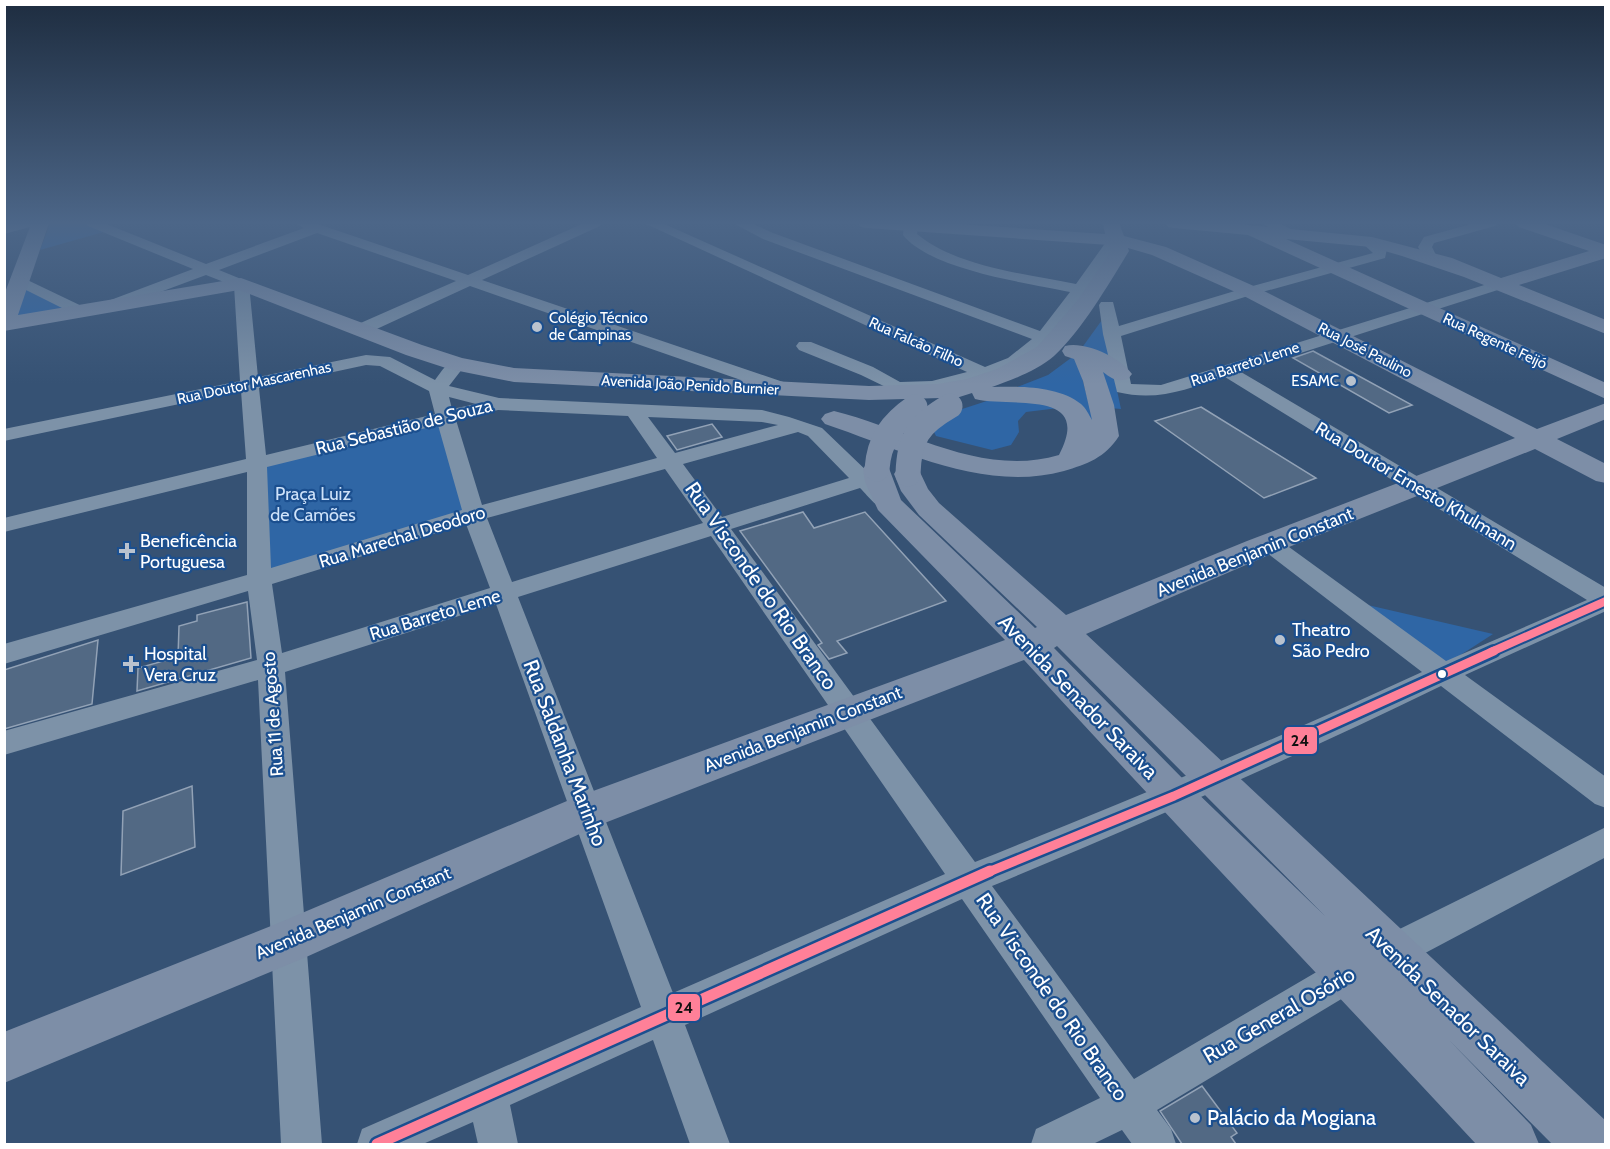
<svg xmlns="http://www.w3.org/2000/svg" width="1610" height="1149" font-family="Cabin,sans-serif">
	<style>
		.green { fill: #2f66a5 }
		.building { fill: #526984; stroke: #92a2b6; stroke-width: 1.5 }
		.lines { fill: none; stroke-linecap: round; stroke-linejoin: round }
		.minor { fill: #7d92a8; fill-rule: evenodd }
		.major { fill: #7d8ea7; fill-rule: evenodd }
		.major-bridge { stroke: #7d8ea7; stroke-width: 25 }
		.bus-1-far2-casing { stroke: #1b4f8f; stroke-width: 12 }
		.bus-1-far1-casing { stroke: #1b4f8f; stroke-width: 14 }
		.bus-1-casing { stroke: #1b4f8f; stroke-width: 16 }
		.bus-1-far2 { stroke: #ff8098; stroke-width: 8 }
		.bus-1-far1 { stroke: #ff8098; stroke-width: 9 }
		.bus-1 { stroke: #ff8098; stroke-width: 11 }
		.poi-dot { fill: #b9c2ce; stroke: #1b4f8f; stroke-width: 2 }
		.bus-dot { fill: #fff; stroke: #1b4f8f; stroke-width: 2 }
		.labels { text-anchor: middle; stroke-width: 4.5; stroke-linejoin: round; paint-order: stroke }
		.far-poi-label { font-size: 15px; fill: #fff; stroke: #1b4f8f; text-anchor: start }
		.far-street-label { font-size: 15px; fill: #fff; stroke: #1b4f8f }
		.street-label { font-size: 18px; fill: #fff; stroke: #1b4f8f }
		.park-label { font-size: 18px; fill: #cfe3fa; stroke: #1b4f8f }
		.poi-label { font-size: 18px; fill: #fff; stroke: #1b4f8f; text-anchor: start }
		.near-street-label { font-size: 21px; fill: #fff; stroke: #1b4f8f }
		.near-poi-label { font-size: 21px; fill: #fff; stroke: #1b4f8f; text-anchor: start }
		.line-badge { stroke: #1b4f8f; stroke-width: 2 }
		.pale-badge-label { font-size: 16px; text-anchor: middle; font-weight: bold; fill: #111 }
	</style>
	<rect width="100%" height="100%" fill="#365274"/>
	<g class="green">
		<path d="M86,223l21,8 -67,19 10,-26z"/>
		<path d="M26,289l47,23 -60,9z"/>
		<path d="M1102,320l19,89 -12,-1 -28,-59z"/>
		<path d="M1075,355l3,7 20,77 -19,-30 -64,-21 33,-13z"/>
		<path d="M996,398h32l31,10 -33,4 -8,9 1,11 -8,13 -19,5 -56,-14 -2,-4 22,-21z"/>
		<path d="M440,422l34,92 -205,59 -13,-110z"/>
		<path d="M1359,603l134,31 -51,33z"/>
	</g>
	<g class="building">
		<path d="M1313,351l99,54 -23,8 -96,-55z"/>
		<path d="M1201,407l115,71 -52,20 -109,-77z"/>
		<path d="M712,424l10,13 -45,13 -10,-14z"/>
		<path d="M803,512l11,16 51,-16 81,89 -109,40 10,12 -18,6 -11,-14 4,-2 -82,-112z"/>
		<path d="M247,602l4,56 -114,33 1,-23 40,-11 1,-31 18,-5v-6z"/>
		<path d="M98,640l-6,64 -88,25v-59z"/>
		<path d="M192,786l3,61 -74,28 2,-64z"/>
		<path d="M1202,1086l35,47 -6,4 5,7h-54l-22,-33z"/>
	</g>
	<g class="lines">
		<g class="minor">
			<path d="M86,223h18l102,41 98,-36 -9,-5h20l153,52 116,-52h18l-2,3 -118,54 313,106 2,4 -2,4h-14l-311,-108 -102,47h-12l-2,-4 2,-4 100,-44 -139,-48 -98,37 27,11 3,3 9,93 108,-22 24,2 45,23c8,-10 14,-23 28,-20l3,4 -17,22 50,12 263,12 27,7 33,11 74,71 3,5 -3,5c-17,4 -25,-10 -36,-21l-129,41 244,333c150,-60 300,-122 447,-190l-160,-123 -4,-5 4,-5 8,-2 8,2 168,122 141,-61 -362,-223c-39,12 -67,25 -108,15l-14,-58 -4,-29 2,-3h12l6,24 119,-36 135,-37 -12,-11 2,-3h10l14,10 -2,9 -137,38 -127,40 10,48 30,1 333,-103h10l3,3 -3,3 -263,84 365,216v23l-141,64 141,102v31l-11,-4 -154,-118c-148,72 -297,137 -449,200l142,193 203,-119 269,-133v30l-243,129 -206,124 14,19 5,15h-44l-10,-14 -29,14h-62l5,-15 64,-31 -138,-199 -277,126 45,119h-40l-37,-104 -143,65 8,39h-40l-5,-22 -50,22h-66l5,-15 279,-122 -145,-403 -211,68 37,472h-41l-23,-464 -254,75v-24l253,-71 -9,-69 -244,73v-20l243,-69v-103l-243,60v-14l242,-59 -5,-68 -237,50v-12l236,-48 -6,-95 -28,-11 -94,35h-12l-2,-3 2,-3 93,-35 -105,-43zM366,365l14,1 49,25 6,23 -169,41 -7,-67zM449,397l27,7 -24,5zM498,410l130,6 29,42 -175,47 -26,-85zM648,417l114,5 16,3 -103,28zM438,425l24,85 -191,58 -4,-101zM798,432l10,4 41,42 -127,39 -39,-53zM665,469l38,54 -191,59 -25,-64zM466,524l24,64 -208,65 -10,-69zM711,536l234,338 -272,119 -155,-396z"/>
			<path d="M644,223h18l323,144 23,-9 24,-19 -269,-100 -30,-16h18l22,10 267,98 30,-39c-43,-9 -139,-22 -167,-57l1,-12h14l-1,11c40,33 109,40 159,50l30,-42 12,-5 7,4 -9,7 -56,81 -26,28 -14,9 -30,11 -58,14 -36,1 -35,-17 -62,-25 -3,-4 3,-4h12l62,25 27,15 32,-1 35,-9z"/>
			<path d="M1261,223h18l23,12 -7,4 -5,-1z"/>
			<path d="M1475,223h22l-2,3 -61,17 -2,4 4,8 -2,3h-10l-6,-11 6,-10z"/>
			<path d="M19,276l69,33 2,3 -8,5 -6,-2 -62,-31 -3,-3z"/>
		</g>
		<g class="major">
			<path d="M4,223h45l-31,92 223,-37 181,67 40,13 52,10 355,18 69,-2 29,-5 30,-10 40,-22 40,-46 34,-50 -2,-6 -242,-17 -6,-1 -3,-4h86l161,11 -2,-11h16l5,13 42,11 90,40 281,142 69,-26v16l-49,20 49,25v19l-10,-2 -61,-32 -266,106 -183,79 520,487v23h-54l-103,-104 82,85 8,19h-63c-150,-162 -303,-321 -452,-484l-422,164 -298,134 -300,125v-51l272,-108 298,-126 431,-158 -127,-130 -13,-28 -2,-13 4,-6 10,-2 10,2 14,37 134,128 2,-1 -118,-112 -18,-24 -7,-17 4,-6 10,-2 10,2 10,21 11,14 127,112 181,-74 268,-103 -273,-143 -90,-40 -24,-7 1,3c-21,34 -46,78 -75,105 -16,14 -42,24 -62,31 27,-1 67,-1 89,17 5,4 8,11 11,16l-9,-39 -9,-22 -9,-3 -3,-5 3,-5c20,-5 55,11 67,28l-4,5c-11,3 -16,0 -25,-7l11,33 5,31c-14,22 -32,28 -55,35 -81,22 -164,-22 -239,-47l-4,-5 4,-5 9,-3c73,18 148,67 225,44 35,-67 -48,-47 -84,-56l-3,-6 -22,7 -9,-2 -72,2 -355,-18 -65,-13 -43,-14 -167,-65 -235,41v-36l26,-68 -26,7zM1057,646l268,270 -137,-132 -134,-136z"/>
			<path d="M1165,223h63l144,14 80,21 49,20 88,-27 -70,-24 -3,-4h26l64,22v13l-87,27 87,35v14l-142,-57 -62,-21 -31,-9 -85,-8 320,144v16l-358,-164 -74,-7 -6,-1z"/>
		</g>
		<g class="major-bridge">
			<path d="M877,469c2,-29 15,-46 38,-62"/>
			<path d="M908,474c1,-37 11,-50 42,-68"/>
		</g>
		<g class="bus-1-far2-casing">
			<path id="bus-1-far2" d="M1491,652l115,-51"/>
		</g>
		<g class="bus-1-far1-casing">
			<path id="bus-1-far1" d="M986,873l188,-77 320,-145"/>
		</g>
		<g class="bus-1-casing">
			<path id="bus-1" d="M377,1144l613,-273"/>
		</g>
		<use href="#bus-1-far2" class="bus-1-far2"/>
		<use href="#bus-1-far1" class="bus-1-far1"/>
		<use href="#bus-1" class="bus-1"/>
	</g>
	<linearGradient id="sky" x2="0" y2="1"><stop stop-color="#1e2d40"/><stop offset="0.58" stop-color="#4c6688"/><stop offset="1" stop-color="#4c6688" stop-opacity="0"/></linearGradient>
	<rect width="1610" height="384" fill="url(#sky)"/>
	<g class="poi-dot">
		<circle cx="537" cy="327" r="6"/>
		<circle cx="1351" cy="381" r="6"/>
		<path d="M124 542h6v6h6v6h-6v6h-6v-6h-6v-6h6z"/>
		<circle cx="1280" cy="640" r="6"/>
		<path d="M128 655h6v6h6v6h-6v6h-6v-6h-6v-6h6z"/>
		<circle cx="1195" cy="1118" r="6"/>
	</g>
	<circle class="bus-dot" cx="1442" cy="674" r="5"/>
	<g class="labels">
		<g class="far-poi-label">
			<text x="549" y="323">Colégio Técnico<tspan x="549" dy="17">de Campinas</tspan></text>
			<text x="1339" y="386" text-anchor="end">ESAMC</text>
		</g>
		<g class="far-street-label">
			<text transform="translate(1495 341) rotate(25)" y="5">Rua Regente Feijó</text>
			<text transform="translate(916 342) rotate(24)" y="5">Rua Falcão Filho</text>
			<text transform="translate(1365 350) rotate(27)" y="5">Rua José Paulino</text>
			<text transform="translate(1245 364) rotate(-18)" y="5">Rua Barreto Leme</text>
			<text transform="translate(254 383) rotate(-12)" y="5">Rua Doutor Mascarenhas</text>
			<text transform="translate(690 385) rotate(3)" y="5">Avenida João Penido Burnier</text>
		</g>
		<g class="street-label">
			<text transform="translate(404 427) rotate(-14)" y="6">Rua Sebastião de Souza</text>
			<text transform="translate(1416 486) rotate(31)" y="6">Rua Doutor Ernesto Khulmann</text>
			<text transform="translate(402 537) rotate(-17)" y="6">Rua Marechal Deodoro</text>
			<text transform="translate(1255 552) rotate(-22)" y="6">Avenida Benjamin Constant</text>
			<text transform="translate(435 615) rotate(-17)" y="6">Rua Barreto Leme</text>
			<text transform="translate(273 714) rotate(-94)" y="6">Rua 11 de Agosto</text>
			<text transform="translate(803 729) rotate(-21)" y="6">Avenida Benjamin Constant</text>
			<text transform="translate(353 913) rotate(-23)" y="6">Avenida Benjamin Constant</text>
		</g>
		<g class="park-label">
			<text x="313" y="500">Praça Luiz<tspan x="313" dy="21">de Camões</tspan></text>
		</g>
		<g class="poi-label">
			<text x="140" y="547">Beneficência<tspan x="140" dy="21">Portuguesa</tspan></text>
			<text x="1292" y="636">Theatro<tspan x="1292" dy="21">São Pedro</tspan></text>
			<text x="144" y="660">Hospital<tspan x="144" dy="21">Vera Cruz</tspan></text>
		</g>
		<g class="near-street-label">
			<text transform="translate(761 586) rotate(55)" y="7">Rua Visconde do Rio Branco</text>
			<text transform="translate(1078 697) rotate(46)" y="7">Avenida Senador Saraiva</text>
			<text transform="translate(565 753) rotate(69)" y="7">Rua Saldanha Marinho</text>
			<text transform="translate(1052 997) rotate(55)" y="7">Rua Visconde do Rio Branco</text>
			<text transform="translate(1448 1006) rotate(44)" y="7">Avenida Senador Saraiva</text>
			<text transform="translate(1279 1015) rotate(-30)" y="7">Rua General Osório</text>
		</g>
		<g class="near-poi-label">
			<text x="1207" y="1125">Palácio da Mogiana</text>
		</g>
	</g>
	<g class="line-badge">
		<rect x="1283" y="726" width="35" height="29" rx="6" fill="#ff8098"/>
		<rect x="667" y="993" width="34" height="29" rx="6" fill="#ff8098"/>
	</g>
	<g class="pale-badge-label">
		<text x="1300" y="746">24</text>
		<text x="684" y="1013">24</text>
	</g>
	<rect width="1610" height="1149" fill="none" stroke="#ffffff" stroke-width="12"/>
</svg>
